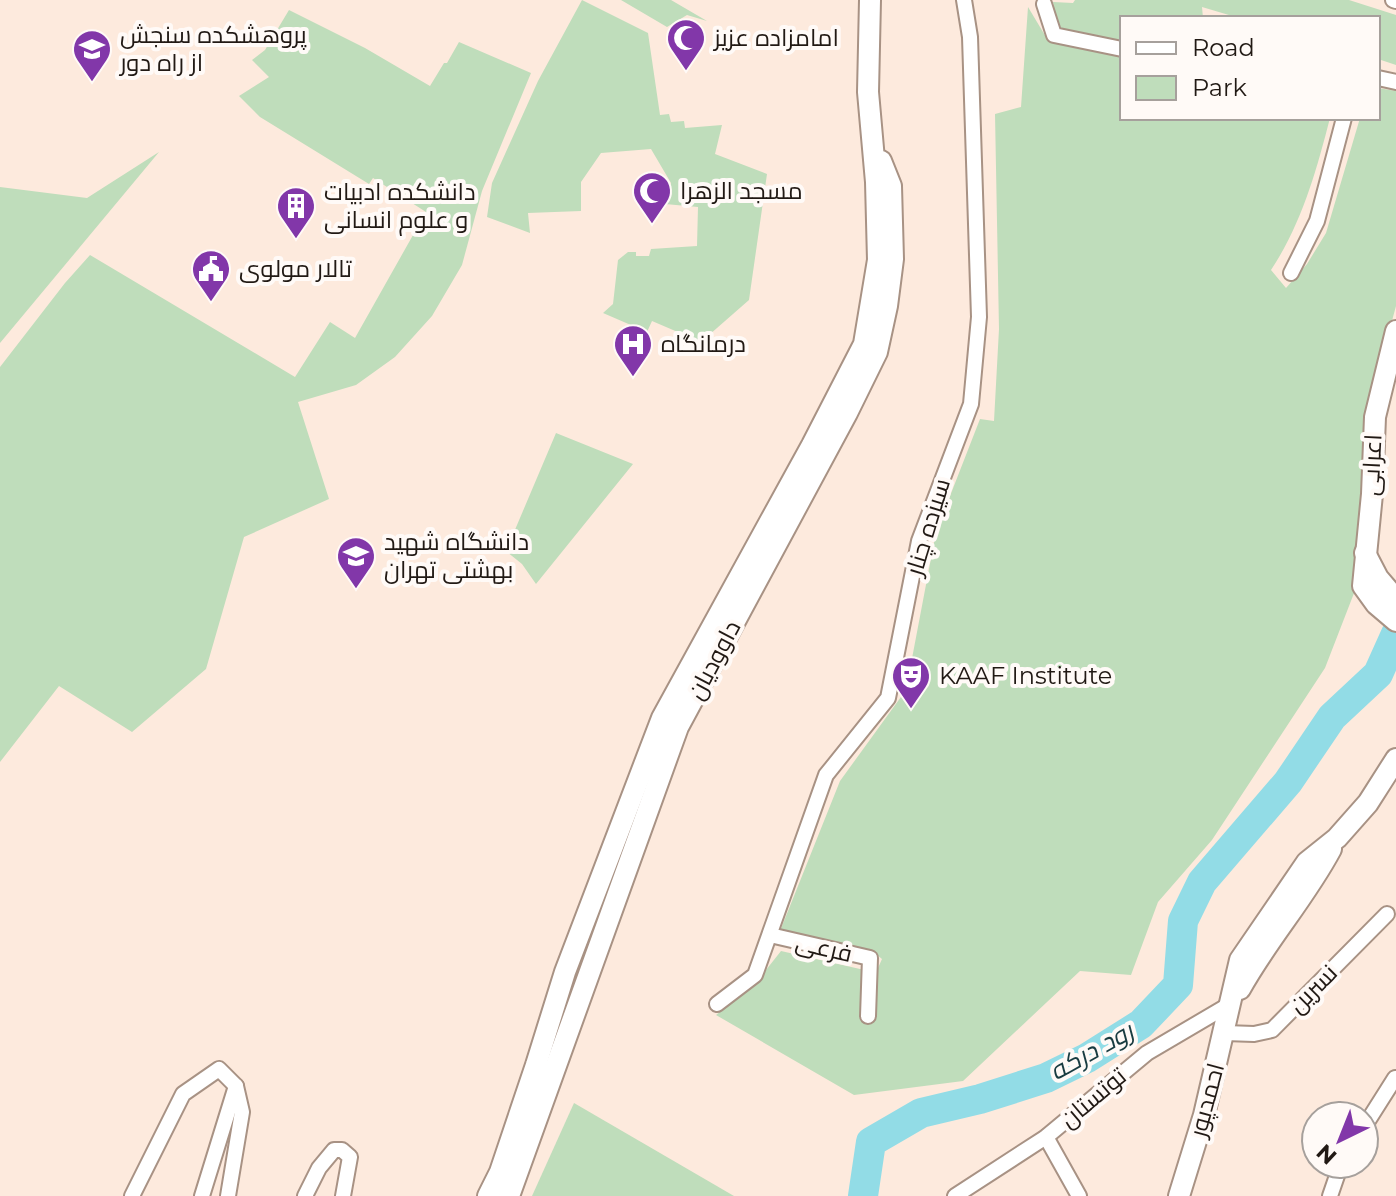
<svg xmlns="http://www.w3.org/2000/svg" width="1396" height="1196" font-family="Montserrat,Cairo,sans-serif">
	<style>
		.green { fill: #bfddbb }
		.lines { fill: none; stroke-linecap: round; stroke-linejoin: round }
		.river { stroke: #92dce6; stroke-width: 30 }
		.street-casing { stroke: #a89284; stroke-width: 18 }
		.secondary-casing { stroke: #a89284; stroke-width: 24 }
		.street { stroke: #fff; stroke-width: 14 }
		.secondary { stroke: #fff; stroke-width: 20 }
		.labels { text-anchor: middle; stroke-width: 8; stroke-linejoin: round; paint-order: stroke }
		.poi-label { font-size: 24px; fill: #211914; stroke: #fffaf7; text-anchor: start }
		.street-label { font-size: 24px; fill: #211914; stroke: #fffaf7 }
		.water-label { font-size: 26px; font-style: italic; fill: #193c41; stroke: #fffaf7 }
	</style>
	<rect width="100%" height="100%" fill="#fdeadd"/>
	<g class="green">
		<path d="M582,0l66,33 12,82 9,-1 2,8 13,-1 1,7 37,-3 -7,29 52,20 -18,126 -48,42 -49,-21 -5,11 -44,-19 10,-9 5,-44 10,-8h8v4h13l2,-7 46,-3 1,-39 -33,-3 6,-21 -20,-34 -50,4 -20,29v29l-53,2 2,20 -43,-16 5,-34 46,-102z"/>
		<path d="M621,0h50l36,21 -20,-6 -20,12z"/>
		<path d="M1075,0h274l47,15v50l-18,-6v-41h-139l-37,-11 1,11h-81v24l-65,-15 -4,-25 20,1z"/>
		<path d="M1028,7l21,35 73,12v64h208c-14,54 -28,105 -59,152l15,18 21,-24 19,-31 34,-115h18v-30l18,3v215l-22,81 -6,99 -12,102 -31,80 -113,172 -54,62 -27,73 -51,-4 -117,110 -109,14 -138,-80 38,-30 27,-34 79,18 18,-1 4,-9 -6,-5 -96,-23 60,-150 66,-91 30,-158 44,-113 14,2 5,-92 -4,-215 26,-7z"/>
		<path d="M289,10l76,38 65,38 14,-23h3l12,-21 72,31 -49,118 -20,74 -30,51 -37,41 -39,28 -58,17 31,97 -85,38 -38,132 -74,63 -73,-46 -59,76v-395l65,-84 25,-28 205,122 35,-55 25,16 71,-126 -53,-34 -4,6 -109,-67 -21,-21 30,-19 -17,-17 13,-10z"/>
		<path d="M159,152l-159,191v-156l87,11z"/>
		<path d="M556,433l77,31 -97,120 -14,-20 -16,-13z"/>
		<path d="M574,1103l160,93h-202z"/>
	</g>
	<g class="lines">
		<path class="river" d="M863,1196l8,-54 50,-29 59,-14 66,-21 41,-20 54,-34 37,-39 5,-64 19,-39 86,-100 44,-65 46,-43 18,-40"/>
		<g class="street-casing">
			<g id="street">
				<path d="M1393,0l3,1"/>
				<path d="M1044,4l10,31 68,14"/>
				<path d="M1378,78l18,4"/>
				<path d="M1291,273l26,-52 27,-103"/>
				<path d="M770,935l100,23 -2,58"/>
				<path d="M717,1004l38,-29 71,-200 62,-77 31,-157 52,-137 8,-87 -9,-280 -6,-37"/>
				<path d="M1225,1033l29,1 18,-4 115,-116"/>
				<path d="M1364,1127l31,-49"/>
				<path d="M1046,1137l33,59"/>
				<path d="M132,1196l51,-102 36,-25 17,17 6,26 -14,84"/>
				<path d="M202,1196l34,-110"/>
				<path d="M305,1196l14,-28 15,-18h8l8,7 -7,39"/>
				<path d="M955,1196l91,-59 101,-84 85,-50"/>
				<path d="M1330,1196l11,-32"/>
			</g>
		</g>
		<g class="secondary-casing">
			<g id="secondary">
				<path d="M1396,331l-21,86 -3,77 -9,92 13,18 20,17"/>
				<path d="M1365,553l13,25 18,21"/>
				<path d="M1240,989c27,-49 65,-91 91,-140"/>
				<path d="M488,1196l12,-24 36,-107 29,-93 97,-254 150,-273 52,-101 14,-84 -2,-78 -8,-90 2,-92"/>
				<path d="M509,1196l169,-469 169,-314 30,-61 10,-46 6,-47 -2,-73 -10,-25"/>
				<path d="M1179,1196l25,-81 36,-155 67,-98 30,-24 31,-35 28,-44"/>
			</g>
		</g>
		<use href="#street" class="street"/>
		<use href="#secondary" class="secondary"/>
	</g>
	<defs>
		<g id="mosque-pin" transform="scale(2)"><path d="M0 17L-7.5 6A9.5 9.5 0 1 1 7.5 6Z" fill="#8237a9" stroke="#fffaf7"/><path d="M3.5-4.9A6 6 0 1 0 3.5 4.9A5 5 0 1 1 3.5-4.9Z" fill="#fff"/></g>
		<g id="university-pin" transform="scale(2)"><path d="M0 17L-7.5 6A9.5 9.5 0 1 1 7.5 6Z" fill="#8237a9" stroke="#fffaf7"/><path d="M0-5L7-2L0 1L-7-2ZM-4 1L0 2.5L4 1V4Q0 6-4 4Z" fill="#fff"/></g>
		<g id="building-pin" transform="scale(2)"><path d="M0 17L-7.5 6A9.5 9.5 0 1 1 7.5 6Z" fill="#8237a9" stroke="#fffaf7"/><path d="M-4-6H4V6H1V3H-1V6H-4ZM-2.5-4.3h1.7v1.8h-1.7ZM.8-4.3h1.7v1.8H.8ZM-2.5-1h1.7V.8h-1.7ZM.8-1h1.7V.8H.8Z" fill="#fff"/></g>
		<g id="civic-pin" transform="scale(2)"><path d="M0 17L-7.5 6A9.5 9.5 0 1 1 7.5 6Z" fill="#8237a9" stroke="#fffaf7"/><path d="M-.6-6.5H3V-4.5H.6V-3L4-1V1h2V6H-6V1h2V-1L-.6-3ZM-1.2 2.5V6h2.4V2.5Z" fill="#fff"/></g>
		<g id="hospital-pin" transform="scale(2)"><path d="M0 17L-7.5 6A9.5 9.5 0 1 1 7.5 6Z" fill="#8237a9" stroke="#fffaf7"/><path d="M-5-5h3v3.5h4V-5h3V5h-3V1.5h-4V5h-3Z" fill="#fff"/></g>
		<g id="theatre-pin" transform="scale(2)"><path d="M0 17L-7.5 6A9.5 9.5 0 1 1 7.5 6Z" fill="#8237a9" stroke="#fffaf7"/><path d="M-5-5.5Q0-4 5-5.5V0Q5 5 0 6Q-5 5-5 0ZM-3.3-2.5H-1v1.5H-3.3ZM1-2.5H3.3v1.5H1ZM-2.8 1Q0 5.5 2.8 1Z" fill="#fff"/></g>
	</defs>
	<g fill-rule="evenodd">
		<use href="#mosque-pin" x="686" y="38"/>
		<use href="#university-pin" x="92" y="49"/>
		<use href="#mosque-pin" x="652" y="191"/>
		<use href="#building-pin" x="296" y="206"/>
		<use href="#civic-pin" x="211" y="269"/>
		<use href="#hospital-pin" x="633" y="344"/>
		<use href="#university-pin" x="356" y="556"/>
		<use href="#theatre-pin" x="911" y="676"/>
	</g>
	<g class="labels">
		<g class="poi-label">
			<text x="120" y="43">پروهشکده سنجش<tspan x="120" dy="28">از راه دور</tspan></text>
			<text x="714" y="46">امامزاده عزیز</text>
			<text x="680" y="199">مسجد الزهرا</text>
			<text x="324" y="200">دانشکده ادبیات<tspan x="324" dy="28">و علوم انسانی</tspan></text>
			<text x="239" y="277">تالار مولوی</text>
			<text x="661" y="352">درمانگاه</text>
			<text x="384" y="550">دانشگاه شهید<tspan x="384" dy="28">بهشتی تهران</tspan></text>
			<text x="939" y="684">KAAF Institute</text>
		</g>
		<g class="street-label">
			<text transform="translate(1372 465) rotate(-87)" y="8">اعرابی</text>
			<text transform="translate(928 527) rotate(-73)" y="8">سیزده چنار</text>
			<text transform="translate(714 660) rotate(-62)" y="8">داوودیان</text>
			<text transform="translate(824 948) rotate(13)" y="8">فرعی</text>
			<text transform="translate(1313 989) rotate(-45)" y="8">نسرین</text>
			<text transform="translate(1093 1098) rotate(-40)" y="8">توتستان</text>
			<text transform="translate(1207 1100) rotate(-75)" y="8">احمدپور</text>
		</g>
		<g class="water-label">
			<text transform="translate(1091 1051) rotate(-29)" y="9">رود درکه</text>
		</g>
	</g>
	<rect x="1120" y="16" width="260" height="104" fill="#fffaf7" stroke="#a6a09c" stroke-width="2"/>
	<rect x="1136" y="42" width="40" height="12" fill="#ffffff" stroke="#a6a09c" stroke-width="2"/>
	<text x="1192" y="56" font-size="24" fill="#211914">Road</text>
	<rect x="1136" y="76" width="40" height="24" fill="#bfddbb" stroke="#a6a09c" stroke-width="2"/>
	<text x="1192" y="96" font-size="24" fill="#211914">Park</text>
	<g transform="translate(1340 1140) rotate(223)"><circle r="38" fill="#fffaf7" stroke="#a6a09c" stroke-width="2"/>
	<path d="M0-6L14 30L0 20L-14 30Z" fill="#8237a9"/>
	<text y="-12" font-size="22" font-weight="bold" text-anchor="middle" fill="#211914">N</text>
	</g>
</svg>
